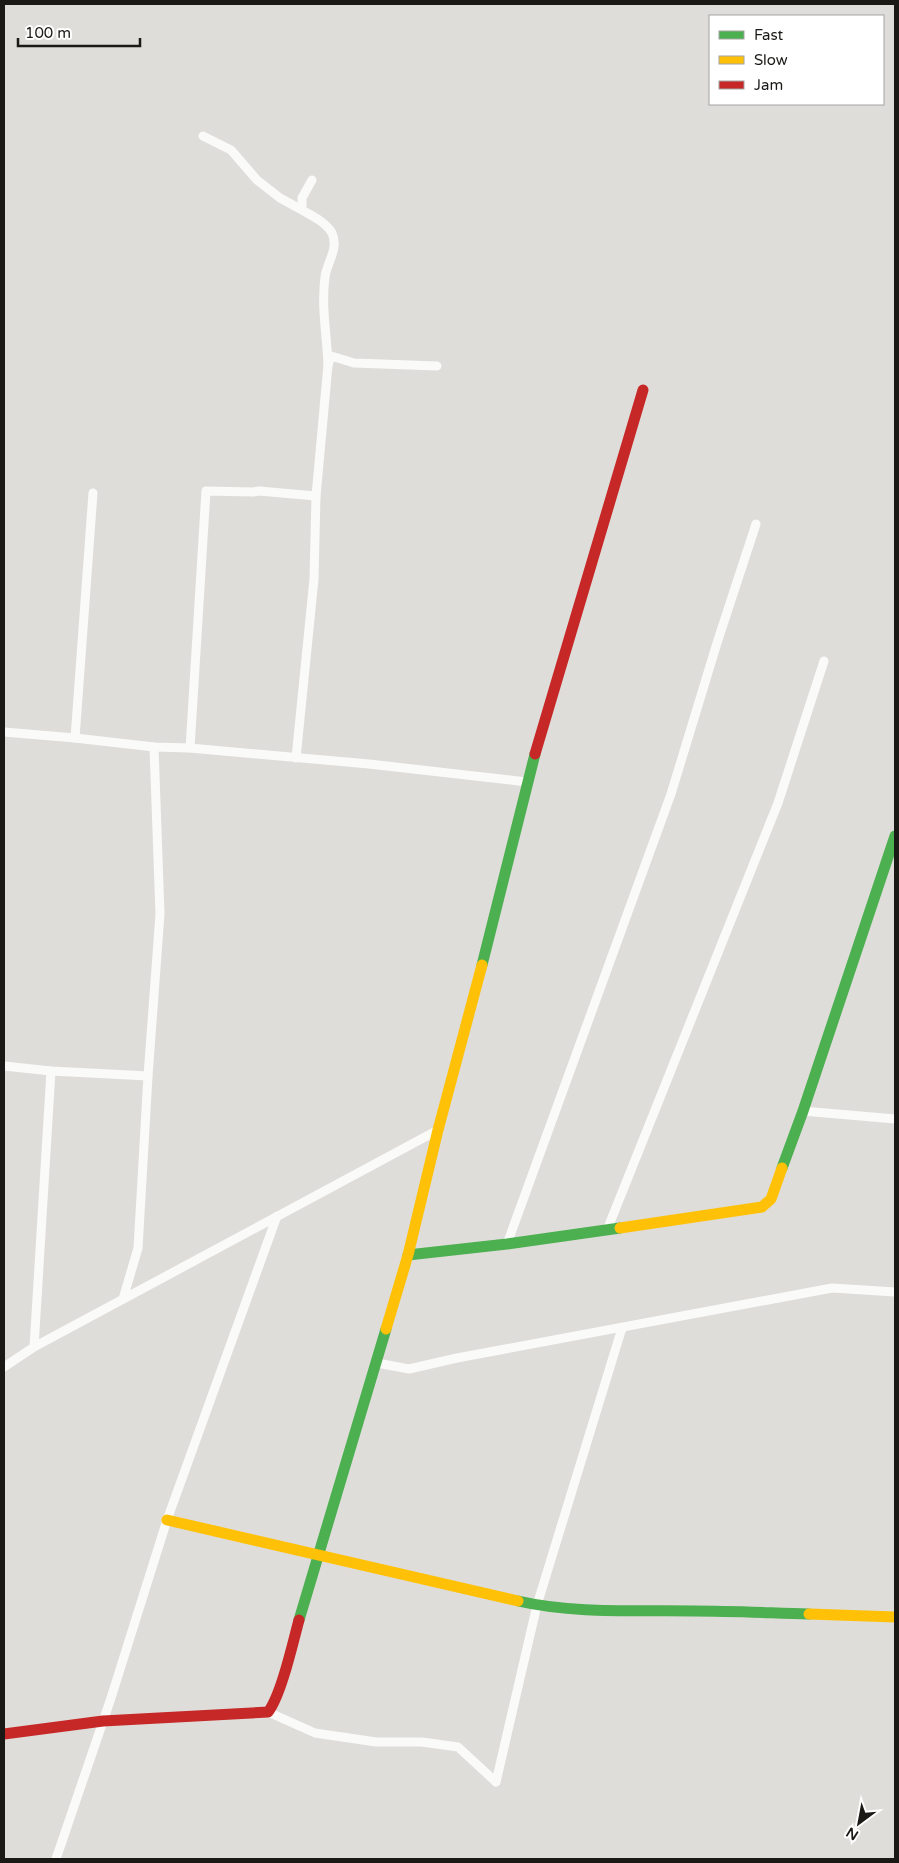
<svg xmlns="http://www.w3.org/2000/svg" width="899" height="1863" font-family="'Varela Round',sans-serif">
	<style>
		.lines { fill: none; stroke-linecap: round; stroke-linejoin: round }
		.street { stroke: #fafaf9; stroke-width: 9 }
		.fast { stroke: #4caf50; stroke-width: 11 }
		.slow { stroke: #ffc107; stroke-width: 11 }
		.jam { stroke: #c62828; stroke-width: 11 }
	</style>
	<rect width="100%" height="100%" fill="#dfddda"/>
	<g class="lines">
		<g class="street">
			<path d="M203,136l28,14 26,30 23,18 22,12"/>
			<path d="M312,180l-10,18v12c10,6 24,12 30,23 7,16 -5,29 -7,44 -4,30 2,59 3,88l3,-9 23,7 83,3"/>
			<path d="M4,732l71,6 79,9 36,1 179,16 158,18"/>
			<path d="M75,738l18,-245"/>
			<path d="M190,748l16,-257 47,1 6,-1 57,5"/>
			<path d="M296,758l18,-179 2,-83 12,-131"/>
			<path d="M4,1066l47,5 97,5"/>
			<path d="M803,1111l92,8"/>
			<path d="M607,1230l171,-427 46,-142"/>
			<path d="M507,1244l164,-450 46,-151 39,-119"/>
			<path d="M123,1299l15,-51 10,-172 12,-162 -6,-167"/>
			<path d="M34,1347l17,-276"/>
			<path d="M377,1363l32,6 48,-11 375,-70 63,4"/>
			<path d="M4,1367l30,-20 404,-217"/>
			<path d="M268,1712l47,21 61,9h46l36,5 38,35"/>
			<path d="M496,1782l41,-177 85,-277"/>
			<path d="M56,1859l55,-161 56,-178 110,-304"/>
		</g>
		<g class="fast">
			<path d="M482,965l53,-211"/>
			<path d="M782,1168l21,-57 92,-275"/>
			<path d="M408,1255l99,-11 113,-16"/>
			<path d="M518,1601c57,13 118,9 176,10 38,0 77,2 115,3"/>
			<path d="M299,1620l87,-291"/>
		</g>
		<g class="slow">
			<path d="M620,1228l142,-21 9,-8 11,-31"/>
			<path d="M386,1329l22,-74 30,-125 44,-165"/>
			<path d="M167,1520l351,81"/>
			<path d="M809,1614l86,3"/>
		</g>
		<g class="jam">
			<path d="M535,754l108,-364"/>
			<path d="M4,1734l99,-13 165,-9c13,-16 25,-70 31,-92"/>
		</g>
	</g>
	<rect width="899" height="1863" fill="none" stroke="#1a1916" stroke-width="10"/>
	<rect x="709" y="15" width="175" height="90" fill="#ffffff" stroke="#a3a3a2"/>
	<rect x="719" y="31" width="25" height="8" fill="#4caf50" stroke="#a3a3a2"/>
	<text x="754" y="40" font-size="15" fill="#1a1916">Fast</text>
	<rect x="719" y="56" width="25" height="8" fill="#ffc107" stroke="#a3a3a2"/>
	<text x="754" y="65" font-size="15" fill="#1a1916">Slow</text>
	<rect x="719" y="81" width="25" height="8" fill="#c62828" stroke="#a3a3a2"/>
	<text x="754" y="90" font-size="15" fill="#1a1916">Jam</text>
	<g transform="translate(859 1823) rotate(212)" stroke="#ffffff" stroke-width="4" paint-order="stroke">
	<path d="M0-4L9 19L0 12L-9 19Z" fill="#1a1916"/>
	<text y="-8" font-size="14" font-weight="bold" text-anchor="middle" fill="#1a1916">N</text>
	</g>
	<path d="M18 38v8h122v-8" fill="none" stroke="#1a1916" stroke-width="2.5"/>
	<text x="25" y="38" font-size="15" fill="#1a1916" stroke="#ffffff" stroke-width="4" paint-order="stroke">100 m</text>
</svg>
